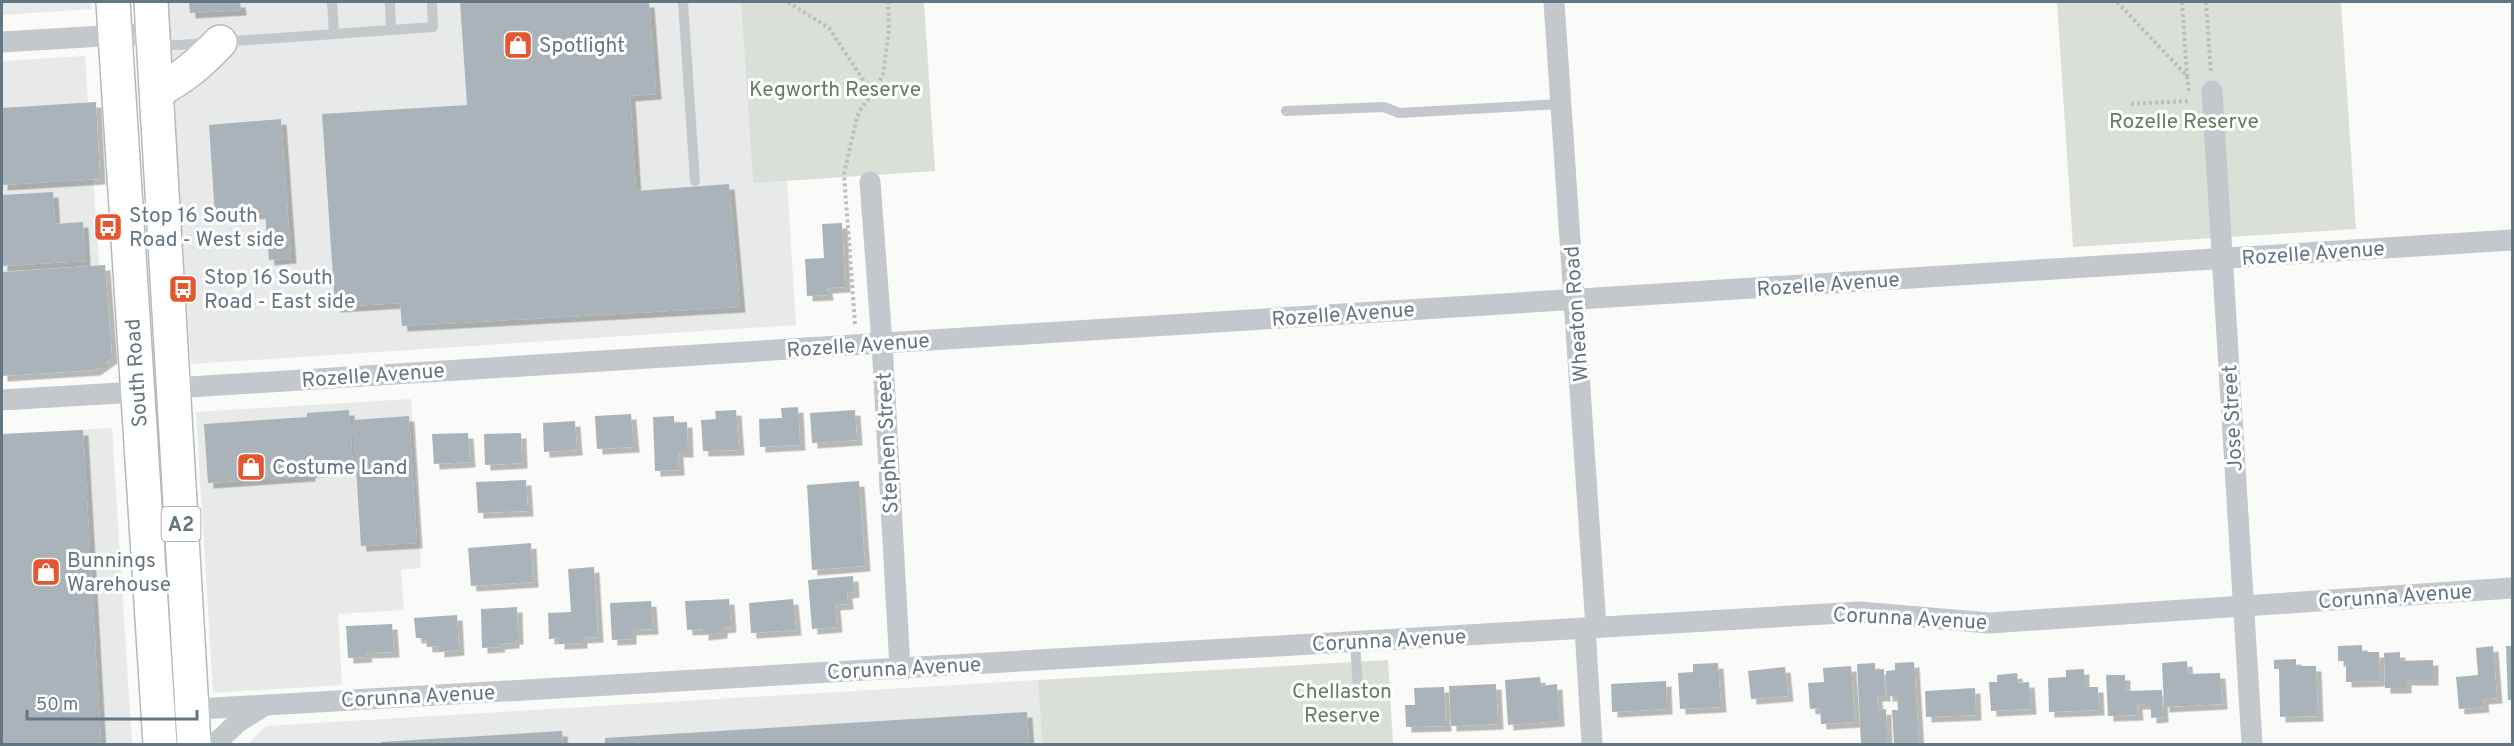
<svg xmlns="http://www.w3.org/2000/svg" width="2514" height="746" font-family="Overpass,sans-serif">
	<style>
		.built { fill: #e8e9e9 }
		.green { fill: #dadfd7 }
		.building { fill: #aab3b9; filter: url(#shadow) }
		.lines { fill: none; stroke-linecap: round; stroke-linejoin: round }
		.highway-casing { stroke: #b4b9bd; stroke-width: 36 }
		.path { stroke: #bbbfc2; stroke-width: 4; stroke-dasharray: 3 3; stroke-linecap: butt }
		.lane { stroke: #c3c8cc; stroke-width: 10 }
		.street { stroke: #c3c8cc; stroke-width: 21 }
		.highway { stroke: #fff; stroke-width: 33 }
		.labels { text-anchor: middle; stroke-width: 6; stroke-linejoin: round; paint-order: stroke }
		.shield { fill: #fff; stroke: #939fa8; stroke-width: 1.5 }
		.shield-label { font-size: 20px; font-weight: bold; fill: #657683 }
		.poi-label { font-size: 21px; fill: #657683; stroke: #fff; text-anchor: start }
		.park-label { font-size: 21px; fill: #687a64; stroke: #fff }
		.street-label { font-size: 21px; fill: #657683; stroke: #fff }
	</style>
	<defs>
		<filter id="shadow"><feDropShadow dx="5.5" dy="5.5" stdDeviation="0" flood-color="#0004"/></filter>
	</defs>
	<rect width="100%" height="100%" fill="#fafaf8"/>
	<g class="built">
		<path d="M2,2h89l1,7 -90,6z"/>
		<path d="M166,2h575l12,181 34,-2 9,144 -605,39z"/>
		<path d="M85,56l21,311 -104,6v-312z"/>
		<path d="M411,399l10,169 -20,2 3,40 -66,4 4,71 -129,8 -17,-281z"/>
		<path d="M112,428l20,316h-130v-310z"/>
		<path d="M1038,680l4,64h-794l18,-18z"/>
	</g>
	<g class="green">
		<path d="M741,2h183l11,169 -182,12z"/>
		<path d="M2057,2h284l15,227 -283,18z"/>
		<path d="M1388,660l5,84h-351l-4,-64z"/>
	</g>
	<g class="building">
		<path d="M189,2h51l1,8 -51,3z"/>
		<path d="M460,2h189l7,92 -26,2 6,95 93,-7 11,123 -338,19 -2,-23 -65,4 -13,-193 145,-9z"/>
		<path d="M96,102l4,77 -98,6v-77z"/>
		<path d="M281,119l10,139 -22,2 -4,-47 -50,3 -6,-91z"/>
		<path d="M53,192l2,32 28,-2 2,39 -83,5v-71z"/>
		<path d="M842,223l3,64 -18,1 1,7 -21,1 -2,-37 19,-1 -2,-34z"/>
		<path d="M105,265l7,93 -17,12 -93,6v-104z"/>
		<path d="M798,407l2,38 -40,2 -1,-28 23,-1 -1,-10z"/>
		<path d="M349,410l4,59 -43,3v4l-102,7 -4,-59 103,-7v-4z"/>
		<path d="M736,410l3,40 -36,1 -2,-31 15,-1 -1,-8z"/>
		<path d="M855,410l2,30 -45,3 -2,-30z"/>
		<path d="M631,414l3,33 -37,2 -2,-33z"/>
		<path d="M409,416l8,127 -56,3 -8,-126z"/>
		<path d="M674,416v7l13,-1 1,30h-10l1,18 -24,1 -2,-54z"/>
		<path d="M575,421l2,29 -33,2 -1,-29z"/>
		<path d="M83,430l18,314h-99v-310z"/>
		<path d="M468,433l2,29 -36,2 -2,-30z"/>
		<path d="M521,433l1,30 -37,2 -1,-31z"/>
		<path d="M526,480l2,31 -50,2 -2,-31z"/>
		<path d="M859,481l6,85 -53,4 -5,-85z"/>
		<path d="M531,543l2,39 -62,4 -3,-38z"/>
		<path d="M594,567l4,70 -16,1v5l-23,1v-6l-10,1 -1,-26 23,-1 -3,-43z"/>
		<path d="M853,576l1,16 -7,1 1,11 -13,1 2,22 -25,2 -4,-49z"/>
		<path d="M729,599l2,28 -9,1v5l-19,2v-6l-16,1 -2,-29z"/>
		<path d="M793,599l3,31 -45,3 -2,-30z"/>
		<path d="M651,601l2,28 -22,1v9l-19,1 -2,-37z"/>
		<path d="M517,607l1,32h-4v4l-15,1 1,3 -18,1 -1,-39z"/>
		<path d="M457,615l2,35 -20,2v-6l-12,1 -1,-9h-10l-2,-20z"/>
		<path d="M392,624l2,28 -28,1 1,4 -19,1 -2,-32z"/>
		<path d="M2362,645v7h17l1,29 -34,1v-21h-8v-15z"/>
		<path d="M2493,646l4,52 -14,1 1,8 -25,2 -3,-32 22,-2 -2,-27z"/>
		<path d="M2506,646h6v54h-4z"/>
		<path d="M2400,652v9l33,-1v20h-27v8h-21l-1,-35z"/>
		<path d="M2296,659v7h20l2,50 -38,1 -1,-48h-5v-9z"/>
		<path d="M2187,661l1,13 32,-1 2,31 -58,3 -2,-44z"/>
		<path d="M1914,662l5,82h-25l-2,-34h6l-1,-14h-10l-1,-25 9,-1v-7z"/>
		<path d="M1718,663l3,44 -41,2 -2,-36 15,-1v-8z"/>
		<path d="M1875,663v7l9,-1 1,27h-8l1,14 8,-1 1,35h-26l-4,-80z"/>
		<path d="M1851,666l4,56 -34,2 -1,-16 -10,1 -2,-26 16,-1 -1,-14z"/>
		<path d="M1785,667l3,29 -37,3 -3,-28z"/>
		<path d="M2084,669v18h14l1,23 -50,2 -1,-34 18,-1v-7z"/>
		<path d="M2017,673l1,10 11,-1 2,27 -40,2 -2,-29h8v-7z"/>
		<path d="M2106,675h19v16l37,-1 1,27 -12,1v-14h-14l1,11 -30,1z"/>
		<path d="M1540,677l1,9 16,-2 2,37 -51,4 -3,-45z"/>
		<path d="M1666,681l1,28 -55,3 -1,-28z"/>
		<path d="M1496,684l2,40 -47,2 -2,-40z"/>
		<path d="M1444,687l2,39 -40,1 -1,-22h10l-1,-17z"/>
		<path d="M1975,688l1,27 -50,2 -1,-26z"/>
		<path d="M1027,712l2,32h-424v-6z"/>
		<path d="M562,731l1,13h-182v-2z"/>
	</g>
	<g class="lines">
		<g class="highway-casing">
			<g id="highway">
				<path d="M113,2l47,742"/>
				<path d="M151,2l43,742"/>
				<path d="M157,91c26,-13 43,-28 63,-49"/>
			</g>
		</g>
		<g class="path">
			<path d="M788,2l41,26 43,65"/>
			<path d="M2117,2l70,74 2,17"/>
			<path d="M2182,2l5,74"/>
			<path d="M2206,2l5,71"/>
			<path d="M2131,104l58,-3"/>
			<path d="M855,324l-11,-150 13,-57 5,-10 15,-20 6,-13 6,-44 -1,-28"/>
		</g>
		<g class="lane">
			<path d="M332,2l2,31"/>
			<path d="M390,2l1,27"/>
			<path d="M683,2l12,179"/>
			<path d="M158,37l11,8h10l254,-18 -1,-25"/>
			<path d="M1286,111l98,-4 15,6 162,-9"/>
			<path d="M1355,642l3,47"/>
		</g>
		<g class="street">
			<path d="M1554,2l42,625"/>
			<path d="M2,42l151,-9"/>
			<path d="M2212,91l40,653"/>
			<path d="M870,182l12,161 18,325"/>
			<path d="M174,388l2338,-148"/>
			<path d="M2,400l135,-8"/>
			<path d="M1585,628l7,116"/>
			<path d="M181,710l1679,-98 129,11 523,-35"/>
			<path d="M215,744l23,-22 24,-15"/>
		</g>
		<use href="#highway" class="highway"/>
	</g>
	<defs>
		<g id="shop-square" transform="scale(1.5)"><rect x="-9" y="-9" width="18" height="18" rx="4" fill="#e4572e" stroke="#fff"/><path d="M-5-2.5h2.3a2.7 3.5 0 0 1 5.4 0H5L5.5 6h-11ZM-1.5-2.5h3a1.5 2.3 0 0 0-3 0Z" fill="#fff"/></g>
		<g id="bus-square" transform="scale(1.5)"><rect x="-9" y="-9" width="18" height="18" rx="4" fill="#e4572e" stroke="#fff"/><path d="M-5-6H5V4H4V6H2V4H-2V6H-4V4H-5ZM-3.5-4V0h7V-4ZM-3.5 1.2v1.5H-2V1.2ZM2 1.2v1.5H3.5V1.2Z" fill="#fff"/></g>
	</defs>
	<g fill-rule="evenodd">
		<use href="#shop-square" x="518" y="45"/>
		<use href="#bus-square" x="108" y="227"/>
		<use href="#bus-square" x="183" y="289"/>
		<use href="#shop-square" x="251" y="467"/>
		<use href="#shop-square" x="46" y="572"/>
	</g>
	<g class="labels">
		<rect class="shield" x="161.5" y="507" width="39" height="34" rx="4.5"/>
		<g class="shield-label">
			<text x="181" y="531">A2</text>
		</g>
		<g class="poi-label">
			<text x="539" y="52">Spotlight</text>
			<text x="129" y="222">Stop 16 South<tspan x="129" dy="24">Road - West side</tspan></text>
			<text x="204" y="284">Stop 16 South<tspan x="204" dy="24">Road - East side</tspan></text>
			<text x="272" y="474">Costume Land</text>
			<text x="67" y="567">Bunnings<tspan x="67" dy="24">Warehouse</tspan></text>
		</g>
		<g class="park-label">
			<text x="835" y="96">Kegworth Reserve</text>
			<text x="2184" y="128">Rozelle Reserve</text>
			<text x="1342" y="698">Chellaston<tspan x="1342" dy="24">Reserve</tspan></text>
		</g>
		<g class="street-label">
			<text transform="translate(2313 253) rotate(-4)" y="7">Rozelle Avenue</text>
			<text transform="translate(1828 284) rotate(-4)" y="7">Rozelle Avenue</text>
			<text transform="translate(1343 314) rotate(-4)" y="7">Rozelle Avenue</text>
			<text transform="translate(1576 314) rotate(-94)" y="7">Wheaton Road</text>
			<text transform="translate(858 345) rotate(-4)" y="7">Rozelle Avenue</text>
			<text transform="translate(136 373) rotate(-94)" y="7">South Road</text>
			<text transform="translate(373 375) rotate(-4)" y="7">Rozelle Avenue</text>
			<text transform="translate(2232 418) rotate(-93)" y="7">Jose Street</text>
			<text transform="translate(887 443) rotate(-93)" y="7">Stephen Street</text>
			<text transform="translate(2395 596) rotate(-4)" y="7">Corunna Avenue</text>
			<text transform="translate(1910 618) rotate(3)" y="7">Corunna Avenue</text>
			<text transform="translate(1389 640) rotate(-3)" y="7">Corunna Avenue</text>
			<text transform="translate(904 668) rotate(-3)" y="7">Corunna Avenue</text>
			<text transform="translate(418 696) rotate(-3)" y="7">Corunna Avenue</text>
		</g>
	</g>
	<rect width="2514" height="746" fill="none" stroke="#657683" stroke-width="6"/>
	<path d="M27 710v9h170v-9" fill="none" stroke="#657683" stroke-width="3"/>
	<text x="36" y="710" font-size="18" fill="#657683" stroke="#ffffff" stroke-width="4.5" paint-order="stroke">50 m</text>
</svg>
